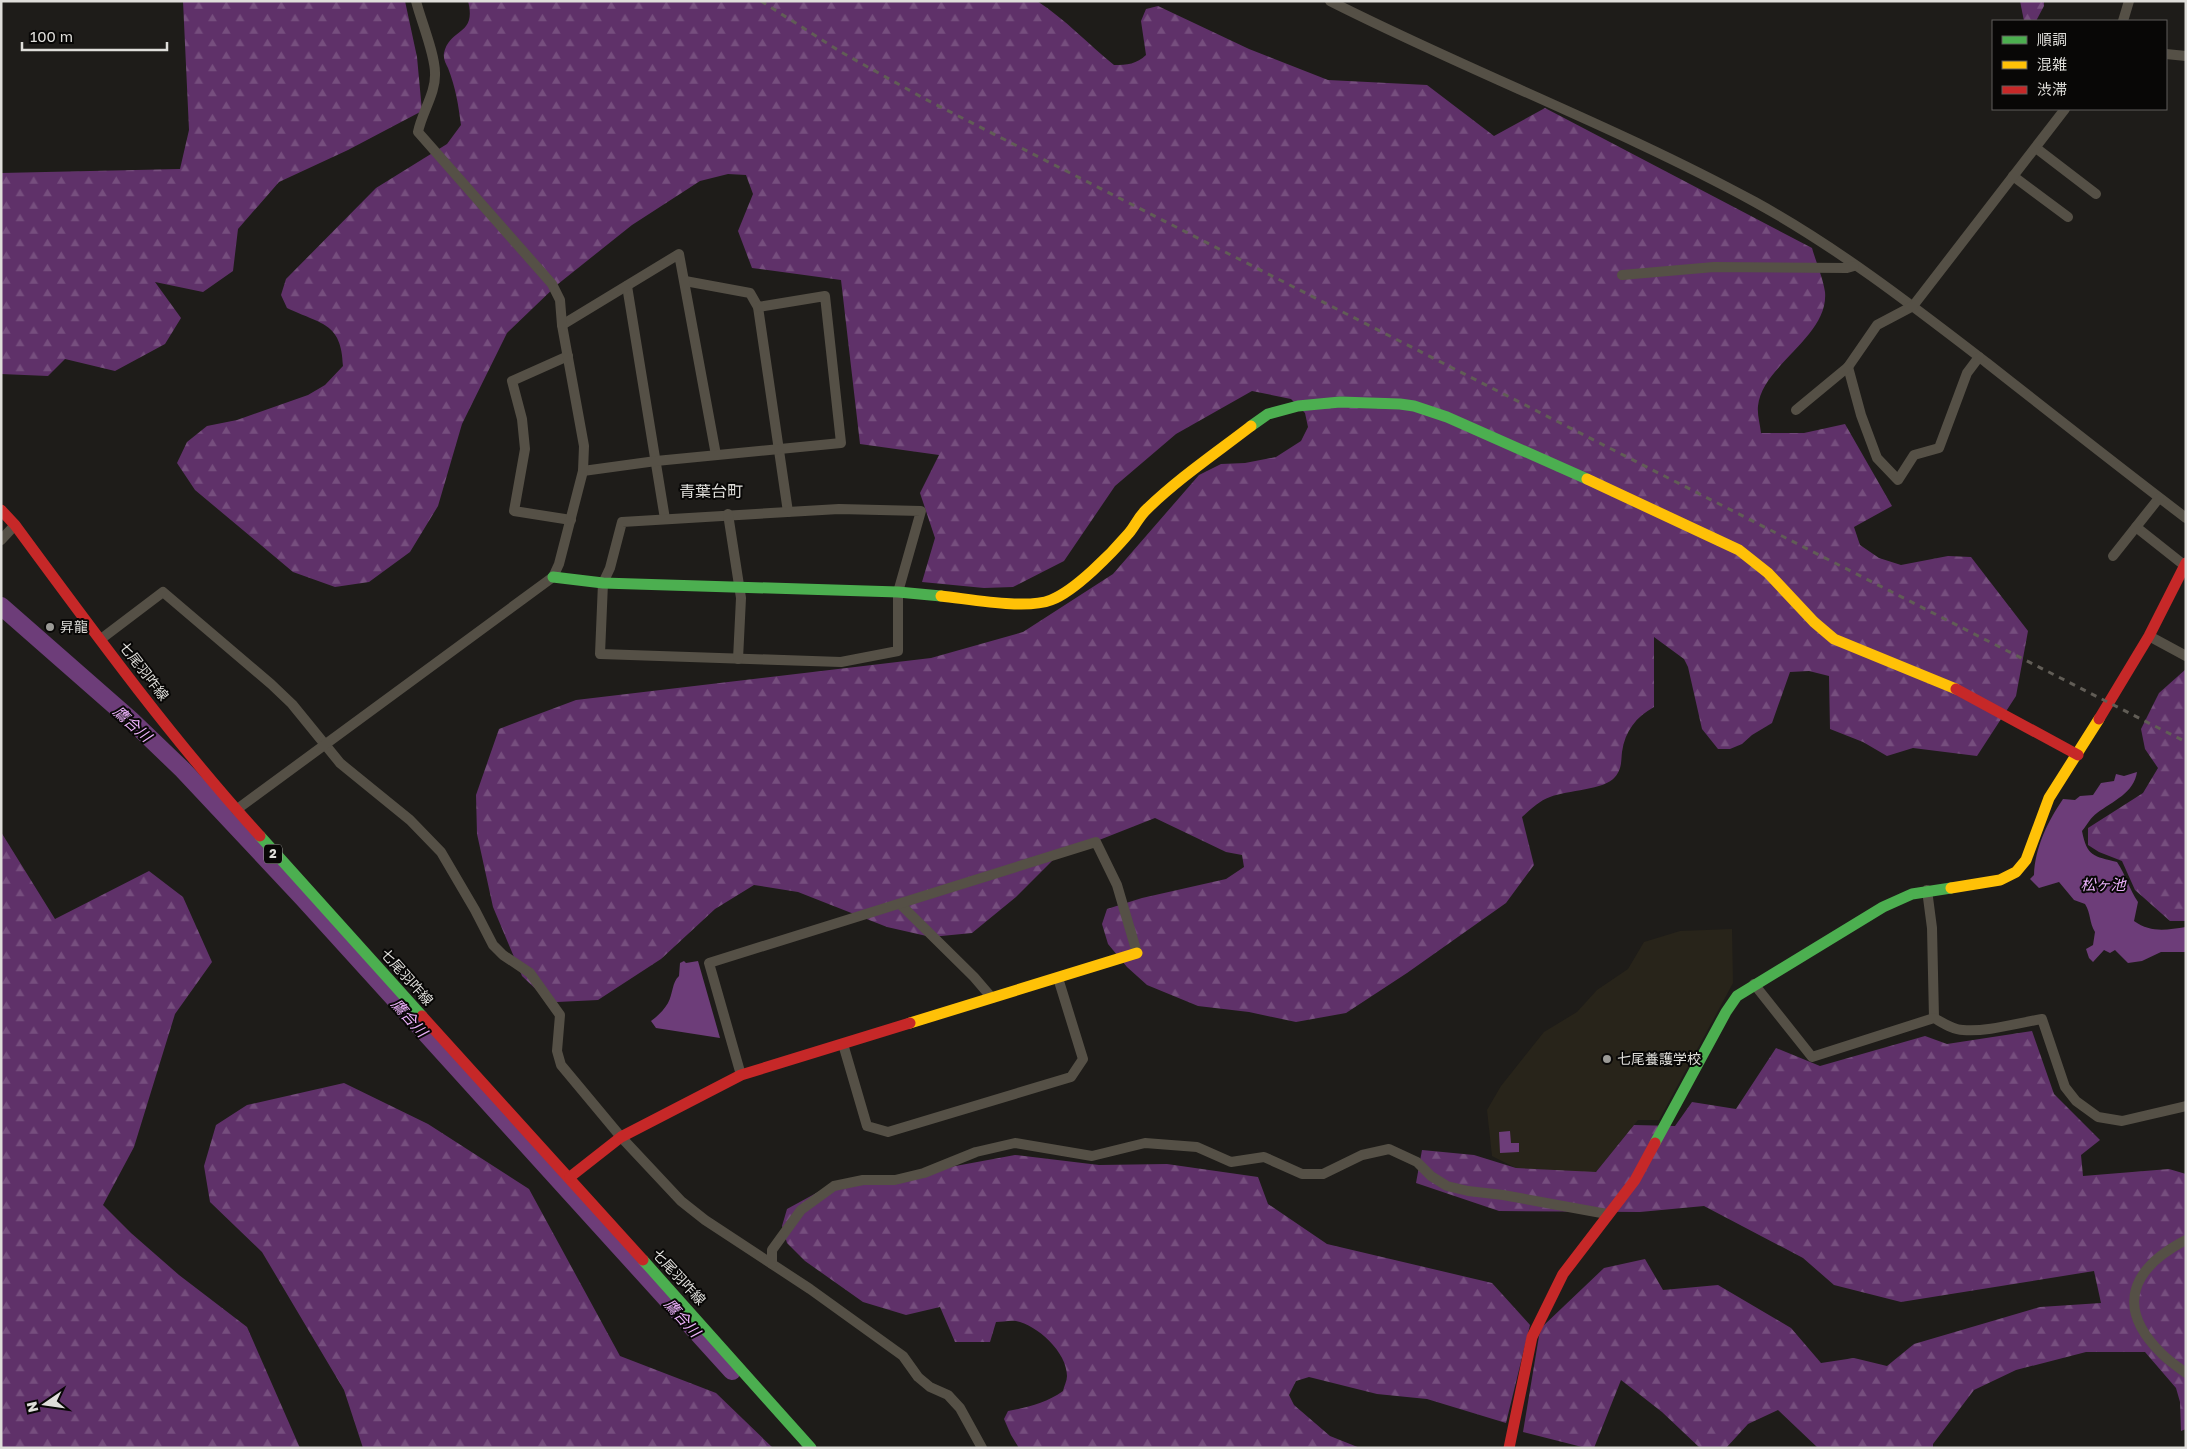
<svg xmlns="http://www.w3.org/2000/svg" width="2187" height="1449" font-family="'Golos Text','Noto Sans JP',sans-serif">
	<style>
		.built { fill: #28241a }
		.forest { fill: url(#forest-firs) }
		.water { fill: #6d3d79 }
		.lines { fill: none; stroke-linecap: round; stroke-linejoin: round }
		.river { stroke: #6d3d79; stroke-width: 18 }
		.street { stroke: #555046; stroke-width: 10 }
		.fast { stroke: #4caf50; stroke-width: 11 }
		.slow { stroke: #ffc107; stroke-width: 11 }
		.jam { stroke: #c62828; stroke-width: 11 }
		.rail { stroke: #615d56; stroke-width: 3; stroke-dasharray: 6 6; stroke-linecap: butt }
		.poi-dot { fill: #9b9a96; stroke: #080706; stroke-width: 2 }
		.labels { text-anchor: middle; stroke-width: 4; stroke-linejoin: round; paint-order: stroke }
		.shield { fill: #080706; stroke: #9e9e9a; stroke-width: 1 }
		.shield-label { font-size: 12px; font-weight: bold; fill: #dfdeda }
		.poi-label { font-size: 14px; fill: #dfdeda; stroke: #080706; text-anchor: start }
		.street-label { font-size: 14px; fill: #dfdeda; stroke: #080706 }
		.water-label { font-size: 15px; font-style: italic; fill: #ecb1fb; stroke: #080706 }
		.quarter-label { font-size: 16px; fill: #dfdeda; stroke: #080706 }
	</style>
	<defs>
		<pattern id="forest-firs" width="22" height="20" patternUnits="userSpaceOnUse" patternTransform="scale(1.25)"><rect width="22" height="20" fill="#5f3169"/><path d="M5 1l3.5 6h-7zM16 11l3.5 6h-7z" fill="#764e7e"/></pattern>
	</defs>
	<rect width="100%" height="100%" fill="#1e1c19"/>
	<path class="built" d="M1732,929l1,54 -74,137h-21l-42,52 -66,3 -38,-19 -5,-46 14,-24 43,-54 33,-20 20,-22 31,-21 16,-27 36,-11z"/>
	<g class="forest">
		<path d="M183,1h222l12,56 5,54 -74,39 -69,32 -41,47 -5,42 -30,21 -48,-10 26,36 -16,26 -50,27 -50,-12 -17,17 -47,-2v-201l179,-4 9,-39z"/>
		<path d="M468,1h569c28,18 51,43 77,64 13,0 23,-1 32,-10l-5,-34 5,-12 12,-3 91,43 79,31 99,5 67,51 51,-28 267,140c4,14 11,30 13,44 4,45 -63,73 -67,114 -1,8 2,18 3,27h43l41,-9 47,82 -38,21 6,18 19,13 22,7 47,-9 23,1 57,74 -12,65 -39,60 -64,-8 -26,8 -24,-14 -33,-13 -1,-53 -20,-5 -19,1 -18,51 -20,12 -10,9 -12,5h-12l-16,-20 -14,-62 -4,-8 -30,-22v70c-18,10 -29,24 -32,45 -1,9 0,17 -7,25 -10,13 -48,13 -65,20 -11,4 -19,12 -28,20l12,48 -28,38 -99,70 -61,40 -50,9 -47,-10 -51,-6 -51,-21 -20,-18 -19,-23 -6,-20 5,-15 35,-11 84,-19 18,-12 -2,-12 -16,-3 -71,-34 -99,39 -40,40 -44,36 -41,4 -44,-10 -89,-35 -44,-7 -39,24 -54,50 -63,41 -41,2 -12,-4 -23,-22 -29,-69 -16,-73 -1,-39 23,-66 77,-29 355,-42 92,-26 90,-58 86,-99 22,-11 24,-1 31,-6 25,-16 7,-14 -3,-14 -14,-14 -39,-8 -76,43 -61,52 -51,75 -51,26 -29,1 -62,-6 13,-44 -15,-45 19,-38 -79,-11 -19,-164 -89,-12 -14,-37 15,-37 -7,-19 -18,-1 -28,7 -68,44 -74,59 -51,49 -45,91 -24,82 -28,46 -41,30 -34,5 -42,-15 -98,-82 -18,-27 10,-21 20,-16 30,-6 71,-25 17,-10 18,-19c-1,-44 -23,-42 -56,-58l-6,-13 5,-16 90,-91 71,-44 14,-19c-3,-22 -5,-36 -13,-57 -2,-4 -5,-9 -4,-15 6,-26 33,-17 24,-52z"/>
		<path d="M2020,1h24v5l-8,15h-12z"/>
		<path d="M2186,669v252h-16l-35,-31 -13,-29 -23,-9 -11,-7v-17l55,-35 15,-25 -13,-19 -4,-20 18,-36z"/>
		<path d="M1,832l54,87 94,-48 34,26 29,65 -37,52 -41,133 -31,58 28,28 48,42 68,52 53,121h-299z"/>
		<path d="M2032,1031l22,63 46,46 -19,15 2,21 86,-7 17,5v255l-5,2 -1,-29 -4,-14 -31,-36h-59l-70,18 -42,20 -41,54v4h-115l-40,-38 -30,14 -22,24h-26l-38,-36 -41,-32 -27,68h-8l-63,-16 16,-96 3,-9 62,-59 41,-9 18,31 55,-5 73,43 30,35 33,-5 33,8 27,-22 126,-37 61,-4 -7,-32 -193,31 -67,-17 -31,-27 -99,-52 -64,6 -141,-1 -83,-28 6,-33 52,5 42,13 80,4 38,-47 41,1 17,-24 44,7 40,-61 44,18 105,-30 22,8z"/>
		<path d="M344,1083l84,41 101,65 91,167 96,37 57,55h-410l-19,-58 -82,-138 -52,-50 -6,-36 12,-41 31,-20z"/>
		<path d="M1015,1155l84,10 68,-1 91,13 10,27 59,40 165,39 38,42 -24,98 -79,-24 -50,-5 -68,-17 -13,4 -7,14 5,10 36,31 30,12h-341l-8,-13 -7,-16 4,-8c21,-4 38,-8 55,-20 1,-5 4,-10 4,-15 0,-24 -30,-51 -51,-55 -6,-1 -14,1 -20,1l-6,20h-35l-15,-35 -34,8 -43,-13 -58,-41 -18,-18 -5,-17 5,-17 33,-18z"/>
	</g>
	<g class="water">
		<path d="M2137,772c-3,21 -24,29 -40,41 -6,4 -10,12 -15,18 5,26 12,25 35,31 9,13 12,27 21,40l-4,19c17,12 32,9 52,6v25h-25l-19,9 -14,2 -13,-13 -5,3 -6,-3 -11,12 -4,-4 -3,-9 7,-4 2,-13c-6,-9 -4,-19 -10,-28l-11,-4 -15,-18 -20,6 -9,-9 4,-4c1,-28 14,-54 29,-76l12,1 5,-4 13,-1 8,-12 13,-2 2,-7 8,2z"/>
		<path d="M684,961l2,2 12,-2 22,77 -64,-10 -5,-7c7,-5 13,-11 17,-18 5,-9 4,-21 11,-27l1,-13z"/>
		<path d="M1510,1131l1,12h8v9l-19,1 -1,-21z"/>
	</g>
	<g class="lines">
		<path class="river" d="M1,606l130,114 52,50 120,128 429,473"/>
		<g class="street">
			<path d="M1330,1c140,71 287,126 425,201 82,45 158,104 232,161 66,52 132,104 199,155"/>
			<path d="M2123,21l6,-20"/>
			<path d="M2166,54l20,2"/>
			<path d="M2036,148l60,46"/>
			<path d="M2013,176l55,41"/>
			<path d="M1622,275l92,-8 133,1 7,-2"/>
			<path d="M685,281l65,12 8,14 30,205"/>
			<path d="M627,286l38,233"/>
			<path d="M562,325l117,-71 37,201"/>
			<path d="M568,356l-56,25 10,38 3,30 -11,62 57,9"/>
			<path d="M1848,367l13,48 16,43 21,22 16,-25 25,-7 28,-75 12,-16"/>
			<path d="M1796,410l52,-43 29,-42 36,-19 152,-197"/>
			<path d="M583,471l73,-10 185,-18 -16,-147 -67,11"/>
			<path d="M839,509l82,2 -23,81v59l-57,11 -241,-8 3,-71 7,-15 12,-46z"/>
			<path d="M728,514l13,84 -3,61"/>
			<path d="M2136,527l48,38"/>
			<path d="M1,540l14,-15"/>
			<path d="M2113,556l46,-58"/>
			<path d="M2149,636l37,20"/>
			<path d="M101,639l62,-47 108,92 21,20 48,59 70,57 31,32 34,58 18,35 10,10 27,18 30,42 -3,36 4,14 60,72 60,64 24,19 105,69 93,67 15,21 12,10 18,8 12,13 22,40"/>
			<path d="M236,810l317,-233 6,-13 24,-93 1,-25 -22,-121 -2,-25 -8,-16 -134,-152c4,-20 18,-39 17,-59 0,-19 -14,-52 -19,-72"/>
			<path d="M1927,890l5,38 2,90"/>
			<path d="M900,904l74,73 18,21"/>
			<path d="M1754,984l58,73 122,-39c9,5 19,12 29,12 25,2 54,-7 79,-11l23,68 11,14 22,16 24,4 64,-15"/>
			<path d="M843,1044l24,82 21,6 183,-55 12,-18 -25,-81"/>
			<path d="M741,1075l-32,-112 387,-121 21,43 20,68"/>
			<path d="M2186,1240c-54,28 -72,67 -24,114 7,7 16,13 24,19"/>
			<path d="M772,1264v-14l29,-40 33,-24 29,-6h32l29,-7 52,-21 39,-9 77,13 53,-13 52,4 34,15 33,-5 38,17h21l39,-19 27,-6 28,13 14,14 16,10 21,5 35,4 104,19"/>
		</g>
		<g class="fast">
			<path d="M1251,426l17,-12 30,-8 42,-4 60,2 14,2 33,11 140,62"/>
			<path d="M553,577l50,6 295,9 43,4"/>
			<path d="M260,836l162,180"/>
			<path d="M1655,1143l71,-131 11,-16 146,-89 29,-13 39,-6"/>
			<path d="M643,1260l168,188"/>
		</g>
		<g class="slow">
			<path d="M1587,479l152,71 29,23 46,49 20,17 122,50"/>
			<path d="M941,596c29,3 85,14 110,4 24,-9 61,-47 78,-67 6,-7 10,-17 18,-24 32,-31 69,-56 104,-83"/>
			<path d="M1951,888l49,-8 16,-8 10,-12 23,-62 50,-79"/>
			<path d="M910,1023l227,-70"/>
		</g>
		<g class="jam">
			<path d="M1,510l14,15c78,106 156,213 245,311"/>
			<path d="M1956,689l122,66"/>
			<path d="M2099,719l50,-83 37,-73"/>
			<path d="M422,1016l221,244"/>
			<path d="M570,1177l51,-40 120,-62 169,-52"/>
			<path d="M1509,1448l23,-111 31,-63 72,-94 20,-37"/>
		</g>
		<path class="rail" d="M761,1l80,51 84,47 1261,643"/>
	</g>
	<g class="poi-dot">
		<circle cx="50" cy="627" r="5"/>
		<circle cx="1607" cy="1059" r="5"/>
	</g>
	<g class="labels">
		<rect class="shield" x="264" y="844.5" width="18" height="19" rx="4"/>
		<g class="shield-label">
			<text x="273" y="858">2</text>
		</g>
		<g class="poi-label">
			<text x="60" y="632">昇龍</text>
			<text x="1617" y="1064">七尾養護学校</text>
		</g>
		<g class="street-label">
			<text transform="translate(144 671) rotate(52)" y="5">七尾羽咋線</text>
			<text transform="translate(407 977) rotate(48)" y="5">七尾羽咋線</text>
			<text transform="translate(679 1277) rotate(47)" y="5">七尾羽咋線</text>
		</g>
		<g class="water-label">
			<text transform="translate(132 724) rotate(42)" y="5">鷹合川</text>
			<text x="2103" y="890">松ヶ池</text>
			<text transform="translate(409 1018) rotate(48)" y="5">鷹合川</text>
			<text transform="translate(682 1318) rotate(48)" y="5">鷹合川</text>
		</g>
		<g class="quarter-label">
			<text x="711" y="497">青葉台町</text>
		</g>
	</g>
	<rect width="2187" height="1449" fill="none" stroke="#dfdeda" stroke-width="5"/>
	<rect x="1992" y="20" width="175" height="90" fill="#080706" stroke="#5e5d5b"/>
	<rect x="2002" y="36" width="25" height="8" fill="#4caf50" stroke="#5e5d5b"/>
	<text x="2037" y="45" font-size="15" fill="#dfdeda">順調</text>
	<rect x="2002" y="61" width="25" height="8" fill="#ffc107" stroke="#5e5d5b"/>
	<text x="2037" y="70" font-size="15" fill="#dfdeda">混雑</text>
	<rect x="2002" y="86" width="25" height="8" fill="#c62828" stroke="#5e5d5b"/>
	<text x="2037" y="95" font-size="15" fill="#dfdeda">渋滞</text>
	<g transform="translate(45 1404) rotate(257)" stroke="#080706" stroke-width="4" paint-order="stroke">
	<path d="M0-4L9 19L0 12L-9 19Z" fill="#dfdeda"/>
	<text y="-8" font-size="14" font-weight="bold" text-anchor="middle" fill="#dfdeda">N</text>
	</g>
	<path d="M22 42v8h145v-8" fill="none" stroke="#dfdeda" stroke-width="2.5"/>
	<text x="30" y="42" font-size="15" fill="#dfdeda" stroke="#080706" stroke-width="4" paint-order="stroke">100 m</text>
</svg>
